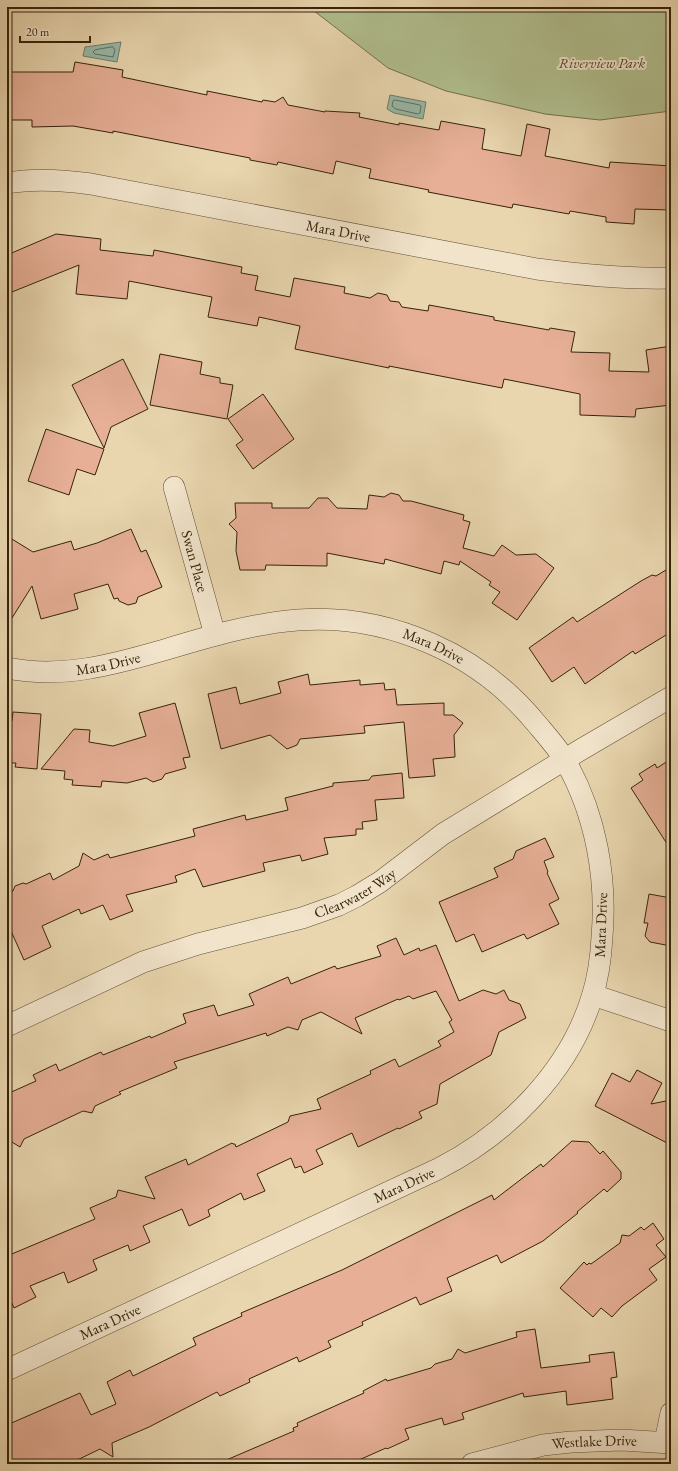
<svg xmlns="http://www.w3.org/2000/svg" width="678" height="1471" font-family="'EB Garamond',serif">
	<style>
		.green { fill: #b1bf8f; stroke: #74714d }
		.water { fill: #97b9aa; stroke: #707d6a }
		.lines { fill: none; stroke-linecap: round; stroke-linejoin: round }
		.shore { stroke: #666e5a; stroke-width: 1 }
		.building { fill: #e6af96; stroke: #36230b }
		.minor-casing { stroke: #635034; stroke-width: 22 }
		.minor { stroke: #f1e4cb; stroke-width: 21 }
		.labels { text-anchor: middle; stroke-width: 4; stroke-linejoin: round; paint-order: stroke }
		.park-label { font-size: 15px; font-style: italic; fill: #554a2c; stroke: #f1e4cb }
		.street-label { font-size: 15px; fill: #36230b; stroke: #f1e4cb }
	</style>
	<rect width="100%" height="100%" fill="#e9d6af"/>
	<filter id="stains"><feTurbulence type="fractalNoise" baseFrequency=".005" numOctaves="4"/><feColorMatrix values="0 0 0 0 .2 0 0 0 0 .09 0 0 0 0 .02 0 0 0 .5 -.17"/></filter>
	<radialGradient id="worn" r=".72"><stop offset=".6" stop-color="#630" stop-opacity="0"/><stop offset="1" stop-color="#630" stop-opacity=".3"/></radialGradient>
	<path class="green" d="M309,7h362v104l-71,9 -55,-6 -99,-23 -58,-23z"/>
	<g class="water">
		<path d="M121,42l-4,20 -34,-6 2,-9z"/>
		<path d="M390,95l36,7 -3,17 -29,-6 -7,-4z"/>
	</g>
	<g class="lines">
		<g class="shore">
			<path d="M113,47l2,3 -2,7 -18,-3 -2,-2 2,-2z"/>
			<path d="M395,100l25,5 1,1 -1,7 -2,1 -22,-5 -4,-3 1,-5z"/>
		</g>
	</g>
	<g class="building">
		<path d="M75,62l48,8 -1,7 85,18v-4l55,11 1,-2 12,2 8,-5 5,8 37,7v-1l35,2 -1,4 40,8v-2l40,7 2,-9 44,8 -3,20 39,7 6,-32 23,5 -5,27 64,12 1,-6 61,4v44l-36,-1 -1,15 -28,-2v-5l-36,-6 -1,3 -56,-10 -1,4 -84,-16 1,-2 -60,-12 2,-9 -35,-8 -3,13 -55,-12 -1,3 -27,-5v-2l-137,-27v2l-40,-7 -41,1v-7h-21v-48h62z"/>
		<path d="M56,234l45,5 -1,11 53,6 1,-6 88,17 -1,6 17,3 -3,14 35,7 4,-19 51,9 -1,6 26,5 8,-5 9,2 3,6 9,1 3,5 26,4 1,-6 65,12v3l55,10 1,-2 25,4 -4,20 39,1 -1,18 40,1 -3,-22 25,-4v59l-35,4 -1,8 -55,-2v-21l-76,-15 -2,9 -113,-22v2l-94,-19 5,-23 -41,-9 -2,9 -49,-9 4,-20 -83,-16 -2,18 -51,-5 3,-29 -72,29v-39z"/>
		<path d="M160,354l42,8 -2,12 20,4v5l13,2 -6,34 -77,-14z"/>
		<path d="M123,359l25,50 -37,18 -7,21 -32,-63z"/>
		<path d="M263,394l31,45 -41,30 -17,-24 7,-5 -15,-21z"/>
		<path d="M46,429l58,20 -9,26 -18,-6 -8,26 -41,-14z"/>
		<path d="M391,493l8,2 4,6h8l53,14 -1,5 7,2 -7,26 31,8 8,-11 14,10 20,-1 18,14 -37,52 -25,-17 8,-11 -11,-7 2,-3 -31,-21 -1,4 -15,-4 -3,13 -56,-15 -1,5 -57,-11v13l-61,-1 -1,5h-25l-4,-19 1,-19 -8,-8 7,-6 -1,-15h37v5h37l9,-10h10l9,10 30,1 2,-14 15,2z"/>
		<path d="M131,529l10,23 5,-2 16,37 -24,10 -2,6 -8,2 -9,-4 -1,-3 -4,1 -6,-15 -34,10 4,15 -37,10 -9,-33 -25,40v-90l26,16 38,-11 3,9 23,-7z"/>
		<path d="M671,567v65l-36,22 -2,-3 -48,33 -11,-17 -22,15 -23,-34 44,-31 4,5 64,-41 11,-6 4,1z"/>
		<path d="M308,674l2,11 50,-5v5l24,-2 1,7 10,-1 2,16 47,-2v12h9l10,8 -9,12 1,22 -22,2 2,17 -26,2 -5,-56 -40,4 1,7 -65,6 -3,6 -10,4 -17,-14 -49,14 -13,-55 28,-7 4,17 41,-11 -3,-11z"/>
		<path d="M175,703l15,54 -7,1 3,10 -21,6 -3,5 -9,3 -7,-4 -19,5 -25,-2 -1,6 -29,-2 1,-5 -9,-1 1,-8 -24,-2 33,-40 16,1 -1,12 24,4 33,-10 -7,-23z"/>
		<path d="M13,712l28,2 -4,55 -22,-2 1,-4h-9v-43l5,1z"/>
		<path d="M671,759v91l-40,-62 12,-8 -4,-6 16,-10 2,4z"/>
		<path d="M402,773l2,25 -29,2 2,20 -15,2 1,7h-7v6l-32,3 4,16 -26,7 -2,-6 -37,8 2,8 -62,16 -8,-18 -20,7 2,6 -51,13 7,16 -23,9 -7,-15 -22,9 -2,-5 -37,17 9,21 -27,13 -17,-38v-29l6,-2 2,-5 8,-3 3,1 24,-11 3,7 26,-14 4,-13 11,7 14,-6 2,4 85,-22 -2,-7 52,-14 1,5 42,-10 -3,-12 48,-12v-3l36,-3 3,-4z"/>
		<path d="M545,838l9,19 -10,4 4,11 -1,1 12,26 -10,5 10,20 -32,15 -3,-5 -42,18 -8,-18 -18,8 -17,-40 59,-25 -4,-9 19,-9 3,-8z"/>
		<path d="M649,894l22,4v48l-21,-4 -5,-6 3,-13h-4z"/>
		<path d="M396,938l8,17 15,-7 1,3 16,-6 23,56 24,-11 13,4 8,-4 5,10 11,4 6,14 -27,14 -8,23 -51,29 -3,20 -18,8 3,6 -23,11 -1,-1 -40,19 -6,-14 -36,17 7,14 -19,9 -3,-7 -6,2 -4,-10 -34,16 8,17 -21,9 -3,-7 -33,17 2,6 -21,10 -7,-17 -39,17 7,16 -20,9 -2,-6 -35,15 4,10 -29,13 -4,-11 -34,14 6,11 -22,11 -7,-16v-36l88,-37 -5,-11 26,-11 2,-7 37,9 -10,-22 41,-18 2,6 44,-22 1,1h2l1,3 52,-25 2,-6 31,-7 -4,-10 54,-25 -1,-3 25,-12 4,8 42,-21 -3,-5 16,-9 -5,-10 3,-2 -16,-29 -23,8 -4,-3 -10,4 -1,-1 -43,19 7,16 -41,-22 -19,8 -4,10 -10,-3 -21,9 -1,-3 -92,29 3,6 -58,24 2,2 -26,12 -3,7 -9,-2 -59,28 -4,8 -13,-8v-45l29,-13 -3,-6 23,-11 3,7 42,-19 2,3 47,-19 1,2 35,-15 -3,-9 31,-9 4,11 36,-11 -5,-11 39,-17 3,7 44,-18 2,3 44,-13 -4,-10z"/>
		<path d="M637,1070l25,13 -11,21 20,-4v45l-76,-39 17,-33 18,9z"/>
		<path d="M572,1141l17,1 11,12 3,-3 18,21v7l-14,13 -3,-3 -27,23 1,1 -35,28 -42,22 -4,-8 -50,23 5,13 -32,14 -4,-8 -54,25 1,3 -35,16 3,6 -32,15 -2,-5 -48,22 1,3 -30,14 -3,-4 -68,35 -37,16 1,14 -13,-8 -31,15h-62v-39l73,-32 11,22 25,-11 -9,-22 23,-12 3,6 63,-31 -3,-7 49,-22 -1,-3 101,-43 150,-75 2,5 47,-36 2,3z"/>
		<path d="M653,1223l11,16 -8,6 10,12 -17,12 8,11 -35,26 -10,11 -11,-9 -8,9 -33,-29 24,-26 3,3 2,-2 2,1 29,-21 2,-8 7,1 12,-9 3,3z"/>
		<path d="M535,1329l6,39 49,-6 -1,-7 25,-3 3,25 -6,1 2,21 -46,6 -1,-14 -42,6 -1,-4 -61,20 2,6 -20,6 -2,-7 -37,11 4,10 -22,10 -1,-1 -36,16h-133l77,-33 -1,-3 5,-2 -1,-3 67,-30 -1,-2 23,-12 1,2 44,-13 4,-4 17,-5 6,-10 7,4 52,-16 -1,-5z"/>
	</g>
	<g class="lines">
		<g class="minor-casing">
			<g id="minor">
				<path id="s1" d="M7,183c28,-5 56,-3 84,1l446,85c45,6 89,10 134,9"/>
				<path id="s2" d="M174,487l41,148"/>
				<path id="s3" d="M7,668c54,11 105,-3 157,-18 96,-29 171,-49 268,-6 41,18 75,44 104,79 10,12 22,25 30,39 30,53 41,116 36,175 -1,20 -4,41 -10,60 -23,75 -85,137 -154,172l-431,201"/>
				<path d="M593,995l78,26"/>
				<path id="s4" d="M7,1026l136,-64 55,-18 104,-26 37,-13 18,-9 23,-14 63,-48 139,-85 89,-52"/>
				<path d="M665,1442l6,-29"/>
				<path id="s5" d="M472,1464l71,-19 28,-3 50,-2 50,3"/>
			</g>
		</g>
		<use href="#minor" class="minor"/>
	</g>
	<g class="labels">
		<g class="park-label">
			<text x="602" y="68">Riverview Park</text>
		</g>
		<g class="street-label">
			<text dy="5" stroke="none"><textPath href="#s1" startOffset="336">Mara Drive</textPath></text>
			<text dy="5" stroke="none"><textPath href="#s2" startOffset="77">Swan Place</textPath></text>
			<text dy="5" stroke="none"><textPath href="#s3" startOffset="437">Mara Drive</textPath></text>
			<text dy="5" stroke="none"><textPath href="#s3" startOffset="102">Mara Drive</textPath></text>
			<text dy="5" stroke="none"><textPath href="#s4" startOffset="374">Clearwater Way</textPath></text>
			<text transform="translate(601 925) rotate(-88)" y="5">Mara Drive</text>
			<text transform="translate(404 1185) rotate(-25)" y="5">Mara Drive</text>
			<text transform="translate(110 1322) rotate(-25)" y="5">Mara Drive</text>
			<text dy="5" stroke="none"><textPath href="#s5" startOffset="125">Westlake Drive</textPath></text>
		</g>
	</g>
	<rect width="678" height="1471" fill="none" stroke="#e9d6af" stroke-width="24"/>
	<rect x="8" y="8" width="662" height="1455" fill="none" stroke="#36230b" stroke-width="2"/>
	<rect x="12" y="12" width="654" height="1447" fill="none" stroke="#36230b"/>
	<path d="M20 36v6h70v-6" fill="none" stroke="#36230b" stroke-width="2"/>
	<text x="26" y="36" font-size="12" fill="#36230b" stroke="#f1e4cb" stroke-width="3" paint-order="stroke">20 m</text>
	<rect width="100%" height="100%" filter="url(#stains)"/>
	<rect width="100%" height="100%" fill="url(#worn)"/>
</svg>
